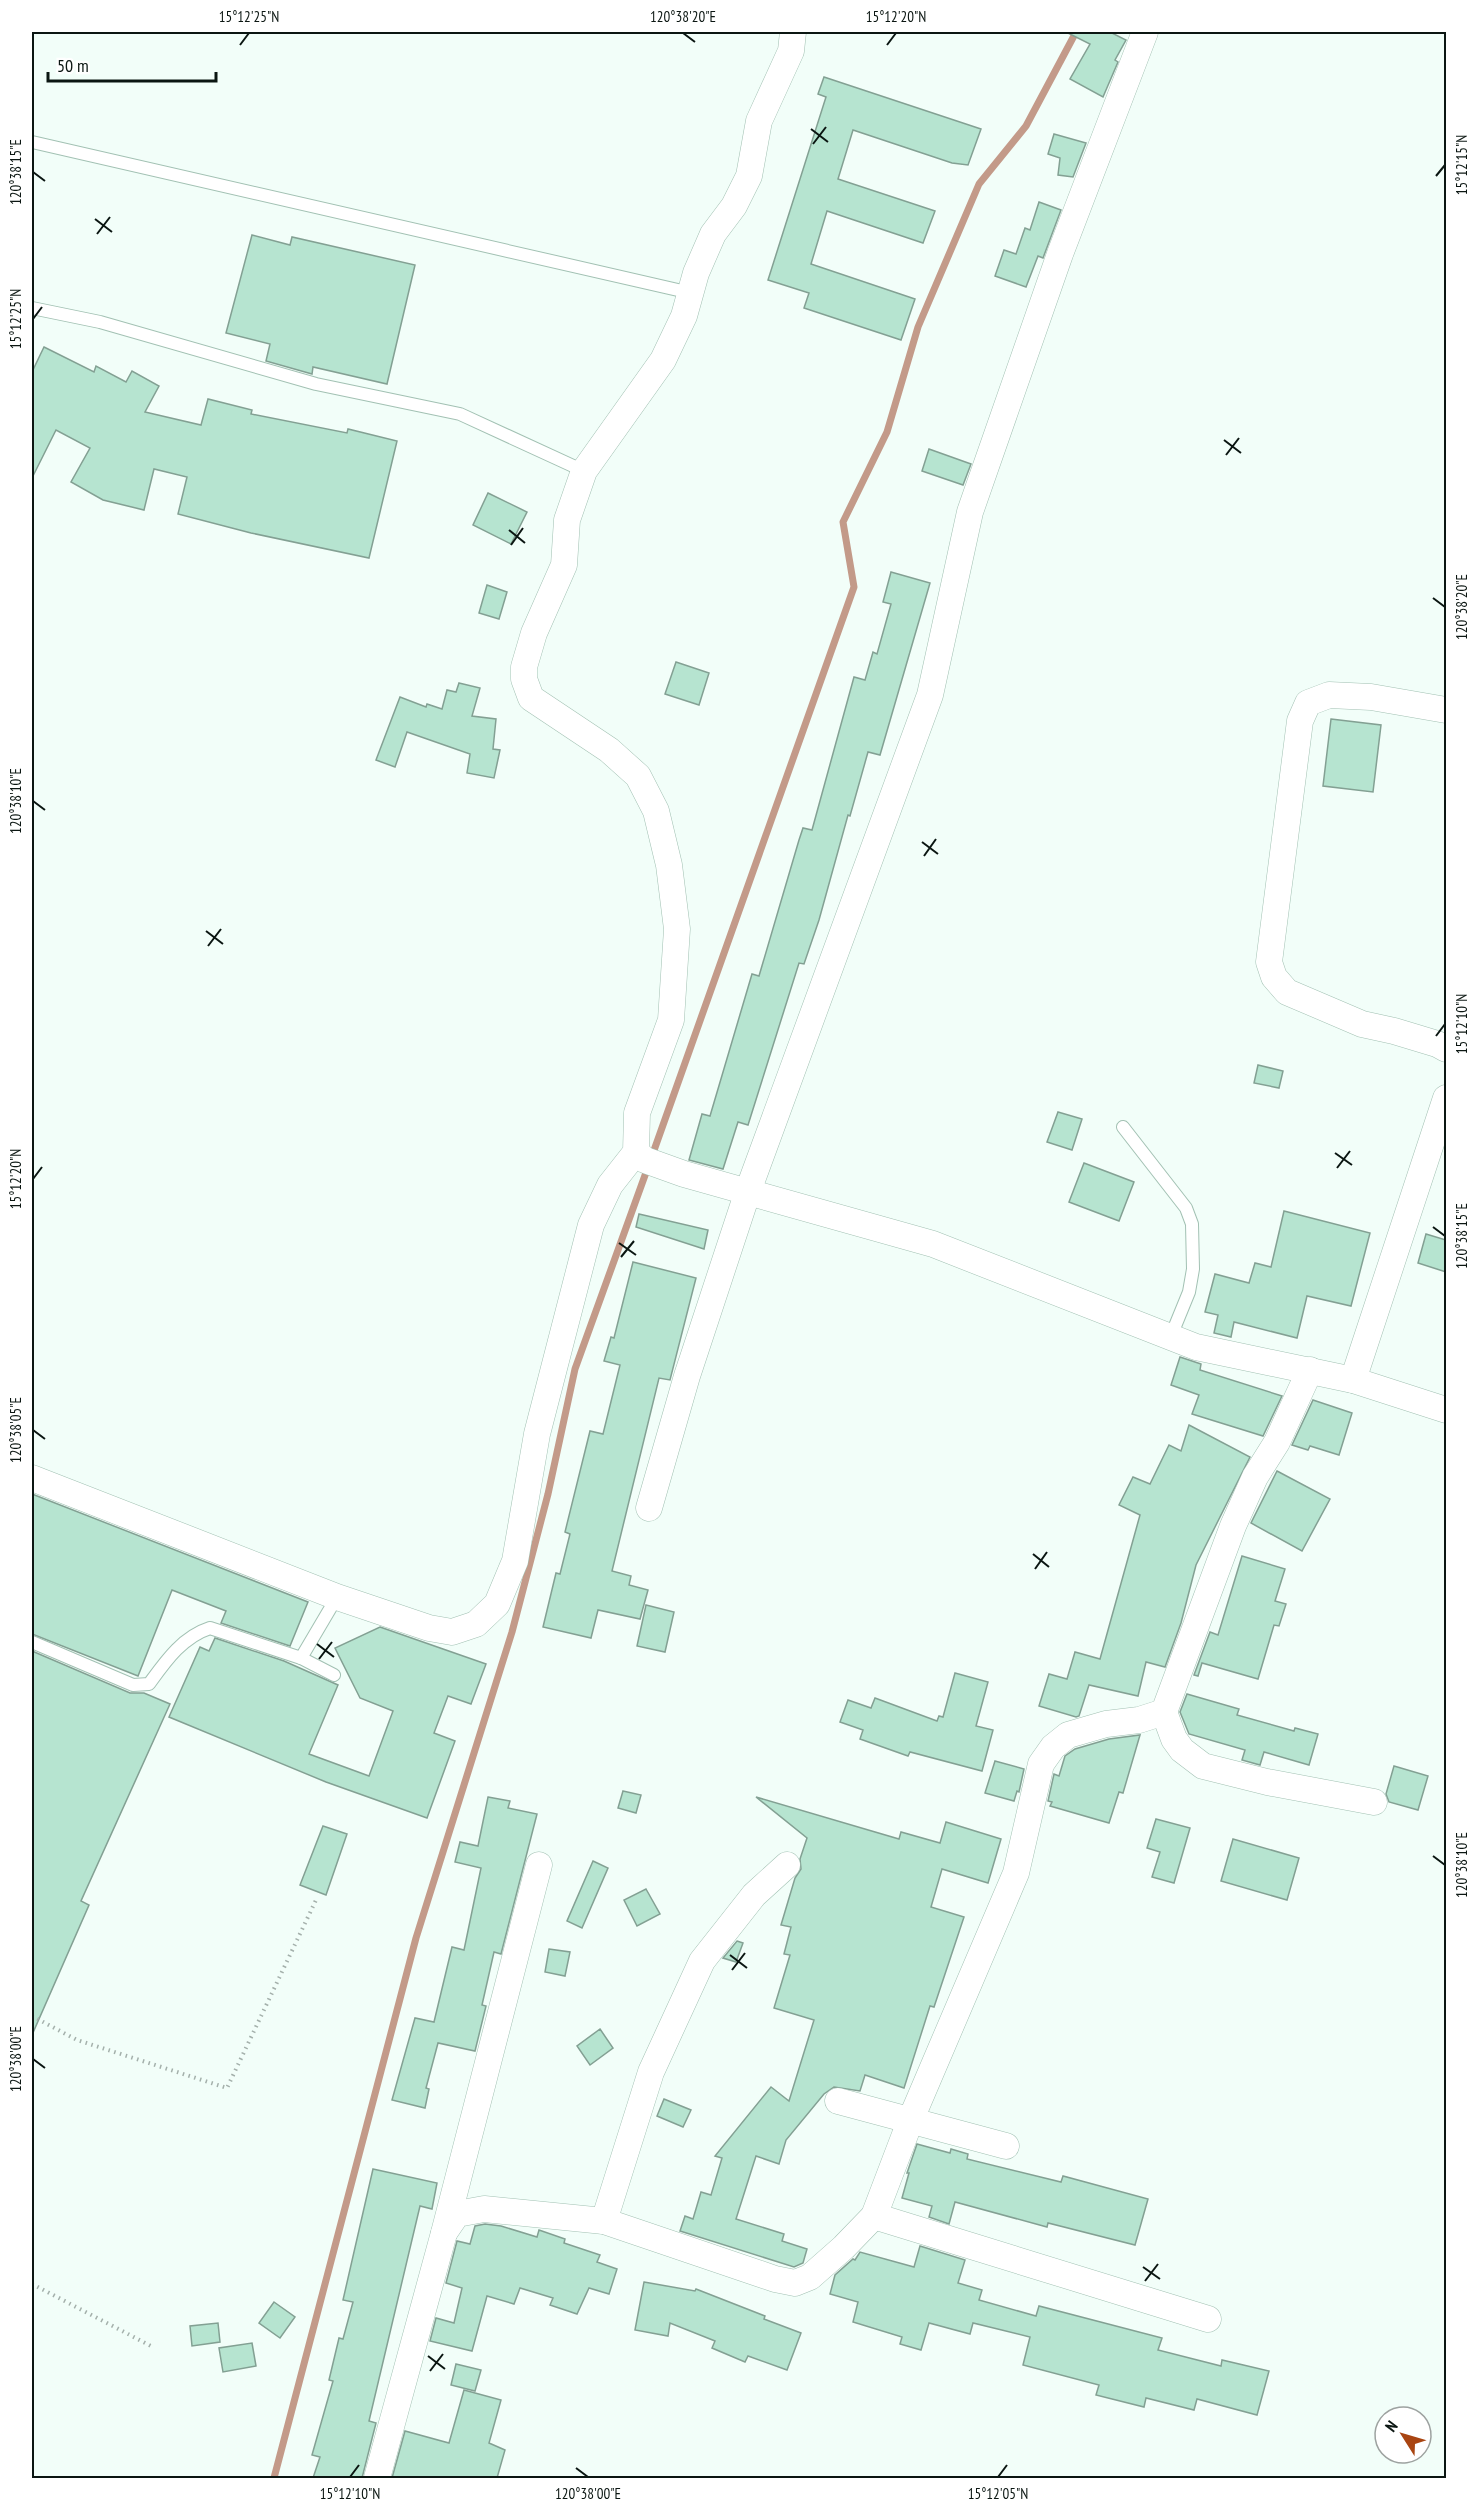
<svg xmlns="http://www.w3.org/2000/svg" width="1478" height="2510" font-family="'PT Sans Narrow',sans-serif">
	<style>
		.lines { fill: none; stroke-linecap: round; stroke-linejoin: round }
		.stream { stroke: #c39a89; stroke-width: 7 }
		.building { fill: #b6e4d0; stroke: #83a093; stroke-width: 1.5 }
		.service-casing { stroke: #a2c1b3; stroke-width: 14 }
		.minor-casing { stroke: #a2c1b3; stroke-width: 27 }
		.path { stroke: #a4b0ab; stroke-width: 4; stroke-dasharray: 1.5 4.5; stroke-linecap: butt }
		.service { stroke: #fff; stroke-width: 12 }
		.minor { stroke: #fff; stroke-width: 26 }
		.ticks { fill: none; stroke: #0b1612; stroke-width: 2 }
		.neatline { fill: none; stroke: #0b1612; stroke-width: 2 }
		.ticks-label { font-size: 15px; text-anchor: middle; fill: #0b1612 }
	</style>
	<rect width="100%" height="100%" fill="#f2fef9"/>
	<g class="lines">
		<g class="stream">
			<path d="M652,1156l202,-569 -11,-65 44,-90 31,-105 61,-143 47,-58 50,-94"/>
			<path d="M274,2478l142,-540 96,-306 36,-138 27,-125 73,-202"/>
		</g>
	</g>
	<g class="building">
		<path d="M1066,32h44l16,8 -11,20 3,2 -15,35 -33,-18 20,-35z"/>
		<path d="M824,77l157,52 -13,36 -16,-2 -99,-33 -15,49 97,32 -12,32 -96,-32 -16,53 104,35 -14,41 -97,-32 5,-15 -41,-13 58,-183 -8,-3z"/>
		<path d="M1054,134l32,9 -13,34 -15,-2 2,-17 -12,-4z"/>
		<path d="M1039,202l22,8 -18,48 -5,-2 -12,31 -31,-11 9,-26 12,4 9,-26 5,2z"/>
		<path d="M252,235l38,10 2,-8 123,28 -28,119 -74,-17 -1,7 -46,-13 4,-17 -44,-11z"/>
		<path d="M44,347l50,25 2,-6 30,16 6,-11 27,15 -14,26 56,13 7,-26 44,11 -1,4 96,19 1,-4 49,12 -28,117 -118,-25 -73,-19 9,-37 -33,-8 -10,41 -41,-10 -32,-18 19,-34 -34,-18 -24,48v-106z"/>
		<path d="M929,449l42,15 -8,21 -41,-14z"/>
		<path d="M488,493l39,19 -16,32 -38,-19z"/>
		<path d="M891,572l39,11 -50,172 -12,-3 -18,64 -2,-1 -29,105 -15,44 -5,-1 -51,162 -10,-3 -15,47 -34,-9 13,-46 8,2 42,-142 7,2 40,-136 4,-12 9,2 42,-153 11,3 8,-28 4,2 14,-50 -8,-2z"/>
		<path d="M487,585l20,7 -8,27 -20,-6z"/>
		<path d="M676,662l33,11 -10,32 -34,-11z"/>
		<path d="M459,683l21,5 -8,28 24,3 -3,30 7,1 -6,28 -27,-5 3,-19 -63,-22 -12,35 -19,-7 24,-63 26,10 1,-3 15,5 5,-19 9,2z"/>
		<path d="M1331,719l50,6 -8,67 -50,-6z"/>
		<path d="M1258,1065l25,6 -4,17 -25,-5z"/>
		<path d="M1058,1112l24,7 -10,31 -25,-8z"/>
		<path d="M1084,1163l50,19 -15,39 -50,-19z"/>
		<path d="M1284,1211l86,22 -19,73 -44,-10 -10,42 -63,-16 -3,15 -17,-4 4,-18 -13,-3 10,-38 34,9 6,-20 16,4z"/>
		<path d="M639,1214l69,16 -4,19 -68,-22z"/>
		<path d="M1426,1234l20,6v32l-28,-9z"/>
		<path d="M633,1262l63,16 -26,102 -11,-2 -47,193 19,5 -2,9 19,5 -8,29 -42,-9 -7,28 -48,-11 13,-54 4,1 10,-40 -5,-2 25,-101 13,3 17,-69 -16,-4 7,-24 3,1z"/>
		<path d="M1180,1357l21,7 -1,6 82,26 -19,40 -71,-22 7,-19 -28,-10z"/>
		<path d="M1313,1400l39,13 -13,42 -29,-9 -2,4 -16,-5z"/>
		<path d="M1189,1425l61,32 -54,108 -15,58 -16,44 -19,-5 -8,34 -49,-11 -10,31 -3,1 -37,-11 10,-32 18,5 8,-27 25,7 40,-144 -21,-10 14,-28 17,7 19,-39 12,6z"/>
		<path d="M1277,1471l53,28 -28,52 -51,-28z"/>
		<path d="M32,1494l276,108 -18,44 -69,-23 5,-12 -54,-21 -34,86 -106,-42z"/>
		<path d="M1242,1556l43,13 -10,32 11,3 -7,22 -5,-1 -16,54 -56,-16 -4,13 -4,-1 16,-43 8,3z"/>
		<path d="M646,1605l28,7 -9,40 -28,-6z"/>
		<path d="M380,1627l106,37 -15,40 -23,-8 -14,37 21,8 -28,77 -101,-36 -157,-65 31,-70 9,4 6,-13 69,23 54,24 -29,69 60,22 24,-65 -33,-13 -25,-50z"/>
		<path d="M32,1651l98,42h14l26,11 -89,197 8,4 -57,130z"/>
		<path d="M955,1673l33,9 -12,44 17,4 -11,41 -72,-19 -2,4 -48,-17 3,-9 -23,-8 8,-22 23,8 4,-10 62,23 2,-5 4,1z"/>
		<path d="M1187,1694l52,15 -2,6 57,16 1,-3 23,6 -9,31 -45,-13 -4,13 -18,-5 3,-10 -56,-16 -9,-22z"/>
		<path d="M1140,1735l-17,58 -4,-1 -10,31 -59,-17 2,-4 -4,-1 6,-27 5,2 6,-20 10,-7 34,-10z"/>
		<path d="M995,1761l29,8 -5,23 -2,-1 -3,10 -29,-8z"/>
		<path d="M1394,1766l34,10 -10,34 -29,-8 -3,-8z"/>
		<path d="M623,1791l18,4 -5,18 -18,-5z"/>
		<path d="M488,1797l22,4 -2,7 29,6 -36,140 -7,-2 -12,53 4,1 -11,45 -37,-8 -12,45 3,1 -4,19 -33,-8 23,-82 19,4 18,-75 12,3 17,-82 -26,-6 5,-20 18,4z"/>
		<path d="M756,1797l143,42 2,-7 39,11 6,-21 55,17 -13,44 -46,-14 -11,38 33,10 -30,90 -4,-1 -26,82 -39,-13 -5,16 -26,-4 -10,7 -38,46 -7,24 -23,-8 -20,63 48,15 -2,7 25,8 -4,14 -9,4 -114,-36 5,-15 8,3 8,-27 10,3 11,-37 -7,-2 56,-69 18,14 25,-81 -40,-12 16,-53 -6,-1 7,-27 -10,-2 14,-47 6,-9 -1,-10 7,-21z"/>
		<path d="M1156,1819l34,9 -16,55 -22,-6 8,-25 -13,-4z"/>
		<path d="M323,1826l24,8 -21,61 -26,-10z"/>
		<path d="M1233,1839l66,19 -12,42 -66,-19z"/>
		<path d="M593,1861l15,7 -26,60 -15,-7z"/>
		<path d="M646,1889l14,25 -23,12 -13,-26z"/>
		<path d="M737,1941l6,2 -7,19 -13,-4z"/>
		<path d="M549,1949l21,3 -5,24 -20,-4z"/>
		<path d="M600,2029l13,19 -23,17 -13,-19z"/>
		<path d="M664,2099l27,11 -8,17 -26,-11z"/>
		<path d="M917,2144l33,9 1,-4 17,5 -1,5 94,23 2,-6 85,23 -13,46 -87,-22 -1,4 -92,-25 -6,22 -20,-7 3,-11 -30,-8 7,-25h-2z"/>
		<path d="M373,2169l64,14 -5,26 -12,-3 -51,215 7,2 -14,55h-49l7,-21 -8,-2 21,-74 -4,-1 10,-42 4,1 10,-37 -10,-2z"/>
		<path d="M485,2224l16,2 36,11 2,-7 26,9 -1,4 36,12 -3,7 20,7 -8,25 -20,-6 -12,26 -27,-9 3,-7 -33,-10 -6,16 -27,-8 -15,55 -42,-10 6,-23 18,5 8,-35 -16,-5 11,-42 13,3 5,-18z"/>
		<path d="M920,2246l45,14 -7,23 24,7 -3,10 57,16 3,-10 123,32 -4,12 63,16 1,-6 47,11 -12,44 -60,-16 -3,11 -48,-12 -2,9 -48,-12 3,-10 -76,-20 7,-28 -57,-14 -3,11 -41,-11 -8,27 -21,-6 2,-7 -49,-15 5,-20 -28,-8 5,-19 18,-16 2,1 5,-8 54,15z"/>
		<path d="M644,2282l51,9 1,-2 69,27 -1,3 37,14 -14,37 -39,-14 -3,6 -33,-14 3,-7 -45,-18 -2,13 -33,-6z"/>
		<path d="M274,2302l21,15 -15,21 -21,-15z"/>
		<path d="M218,2323l2,19 -28,4 -2,-20z"/>
		<path d="M252,2343l4,23 -33,6 -4,-24z"/>
		<path d="M456,2364l25,6 -6,21 -24,-6z"/>
		<path d="M464,2390l37,10 -12,43 16,7 -8,28h-105l13,-47 44,12z"/>
	</g>
	<g class="lines">
		<g class="service-casing">
			<g id="service">
				<path d="M32,142l659,151"/>
				<path d="M32,308l68,14 216,62 144,30 124,57"/>
				<path d="M1123,1127l63,81 6,16 1,45 -4,23 -18,44"/>
				<path d="M32,1642l101,43 16,-1c16,-22 33,-47 61,-56l91,30 33,17"/>
				<path d="M301,1658l36,-61"/>
			</g>
		</g>
		<g class="minor-casing">
			<g id="minor">
				<path d="M1446,710l-75,-13 -42,-2 -21,8 -8,18 -31,241 5,15 13,15 75,32 32,7 43,13 9,5"/>
				<path d="M636,1152l9,8 39,14 249,70 263,103 157,33 93,30"/>
				<path d="M1353,1380l93,-282"/>
				<path d="M32,1478l305,119 92,31 23,4 24,-8 21,-20 18,-43 22,-127 54,-209 19,-40 26,-33 1,-39 34,-93 6,-91 -8,-64 -13,-54 -18,-35 -29,-26 -78,-52 -7,-19v-12l10,-34 30,-68 3,-45 17,-49 79,-111 21,-44 12,-43 17,-39 21,-28 15,-30 10,-55 32,-70 2,-19"/>
				<path d="M649,1508l38,-132 61,-185 182,-496 40,-183 90,-258 85,-222"/>
				<path d="M1164,1712l10,27 8,11 21,16 64,16 107,20"/>
				<path d="M838,2101l168,45"/>
				<path d="M874,2216l334,103"/>
				<path d="M604,2221l47,-149 51,-111 52,-66 33,-30"/>
				<path d="M444,2233l13,-19 27,-5 120,12 171,58 20,4 15,-6 34,-30 30,-31 37,-97 105,-246 25,-109 12,-17 15,-12 38,-11 33,-4 25,-8 69,-186 22,-49 22,-35 33,-72"/>
				<path d="M377,2478l67,-245 95,-368"/>
			</g>
		</g>
		<g class="path">
			<path d="M32,2016l45,24 150,48 89,-188"/>
			<path d="M32,2284l119,62"/>
		</g>
		<use href="#service" class="service"/>
		<use href="#minor" class="minor"/>
	</g>
	<path class="ticks" d="M683,33l12,9M240,45l9,-12M887,45l9,-12M811,129l17,13M813,144l13,-17M33,172l12,9M1436,176l9,-11M95,219l17,13M97,234l13,-17M33,319l9,-12M1224,440l17,13M1226,455l13,-17M509,530l16,13M511,545l12,-17M1433,598l12,9M33,801l12,9M922,842l16,12M924,856l12,-17M206,931l17,13M208,946l13,-17M1436,1036l9,-12M1335,1153l17,12M1337,1168l13,-17M33,1179l9,-12M1433,1227l12,9M619,1243l17,12M621,1257l13,-16M33,1430l12,9M1033,1554l16,13M1035,1569l12,-17M317,1644l17,13M319,1659l13,-17M1433,1856l12,9M730,1955l17,13M732,1970l13,-17M33,2059l12,9M1143,2267l17,12M1145,2281l13,-17M428,2356l17,13M430,2371l13,-17M576,2468l12,9M350,2477l9,-12M998,2477l9,-12"/>
	<rect width="1478" height="2510" fill="none" stroke="#ffffff" stroke-width="66"/>
	<g transform="translate(1403 2435) rotate(307)"><circle r="28" fill="#ffffff" stroke="#9da2a0" stroke-width="1.5"/>
	<path d="M0-4.5L10 22L0 15L-10 22Z" fill="#a94512"/>
	<text y="-9" font-size="16" font-weight="bold" text-anchor="middle" fill="#0b1612">N</text>
	</g>
	<path d="M48 72v9h168v-9" fill="none" stroke="#0b1612" stroke-width="3"/>
	<text x="57" y="72" font-size="18" fill="#0b1612" stroke="#ffffff" stroke-width="4.5" paint-order="stroke">50 m</text>
	<rect x="33" y="33" width="1412" height="2444" class="neatline"/>
	<g class="ticks-label">
		<text x="249" y="22">15°12'25"N</text>
		<text x="683" y="22">120°38'20"E</text>
		<text x="896" y="22">15°12'20"N</text>
		<text transform="translate(1462 165) rotate(-90)" y="5">15°12'15"N</text>
		<text transform="translate(16 172) rotate(-90)" y="5">120°38'15"E</text>
		<text transform="translate(16 319) rotate(-90)" y="5">15°12'25"N</text>
		<text transform="translate(1462 607) rotate(-90)" y="5">120°38'20"E</text>
		<text transform="translate(16 801) rotate(-90)" y="5">120°38'10"E</text>
		<text transform="translate(1462 1024) rotate(-90)" y="5">15°12'10"N</text>
		<text transform="translate(16 1179) rotate(-90)" y="5">15°12'20"N</text>
		<text transform="translate(1462 1236) rotate(-90)" y="5">120°38'15"E</text>
		<text transform="translate(16 1430) rotate(-90)" y="5">120°38'05"E</text>
		<text transform="translate(1462 1865) rotate(-90)" y="5">120°38'10"E</text>
		<text transform="translate(16 2059) rotate(-90)" y="5">120°38'00"E</text>
		<text x="350" y="2499">15°12'10"N</text>
		<text x="588" y="2499">120°38'00"E</text>
		<text x="998" y="2499">15°12'05"N</text>
	</g>
</svg>
